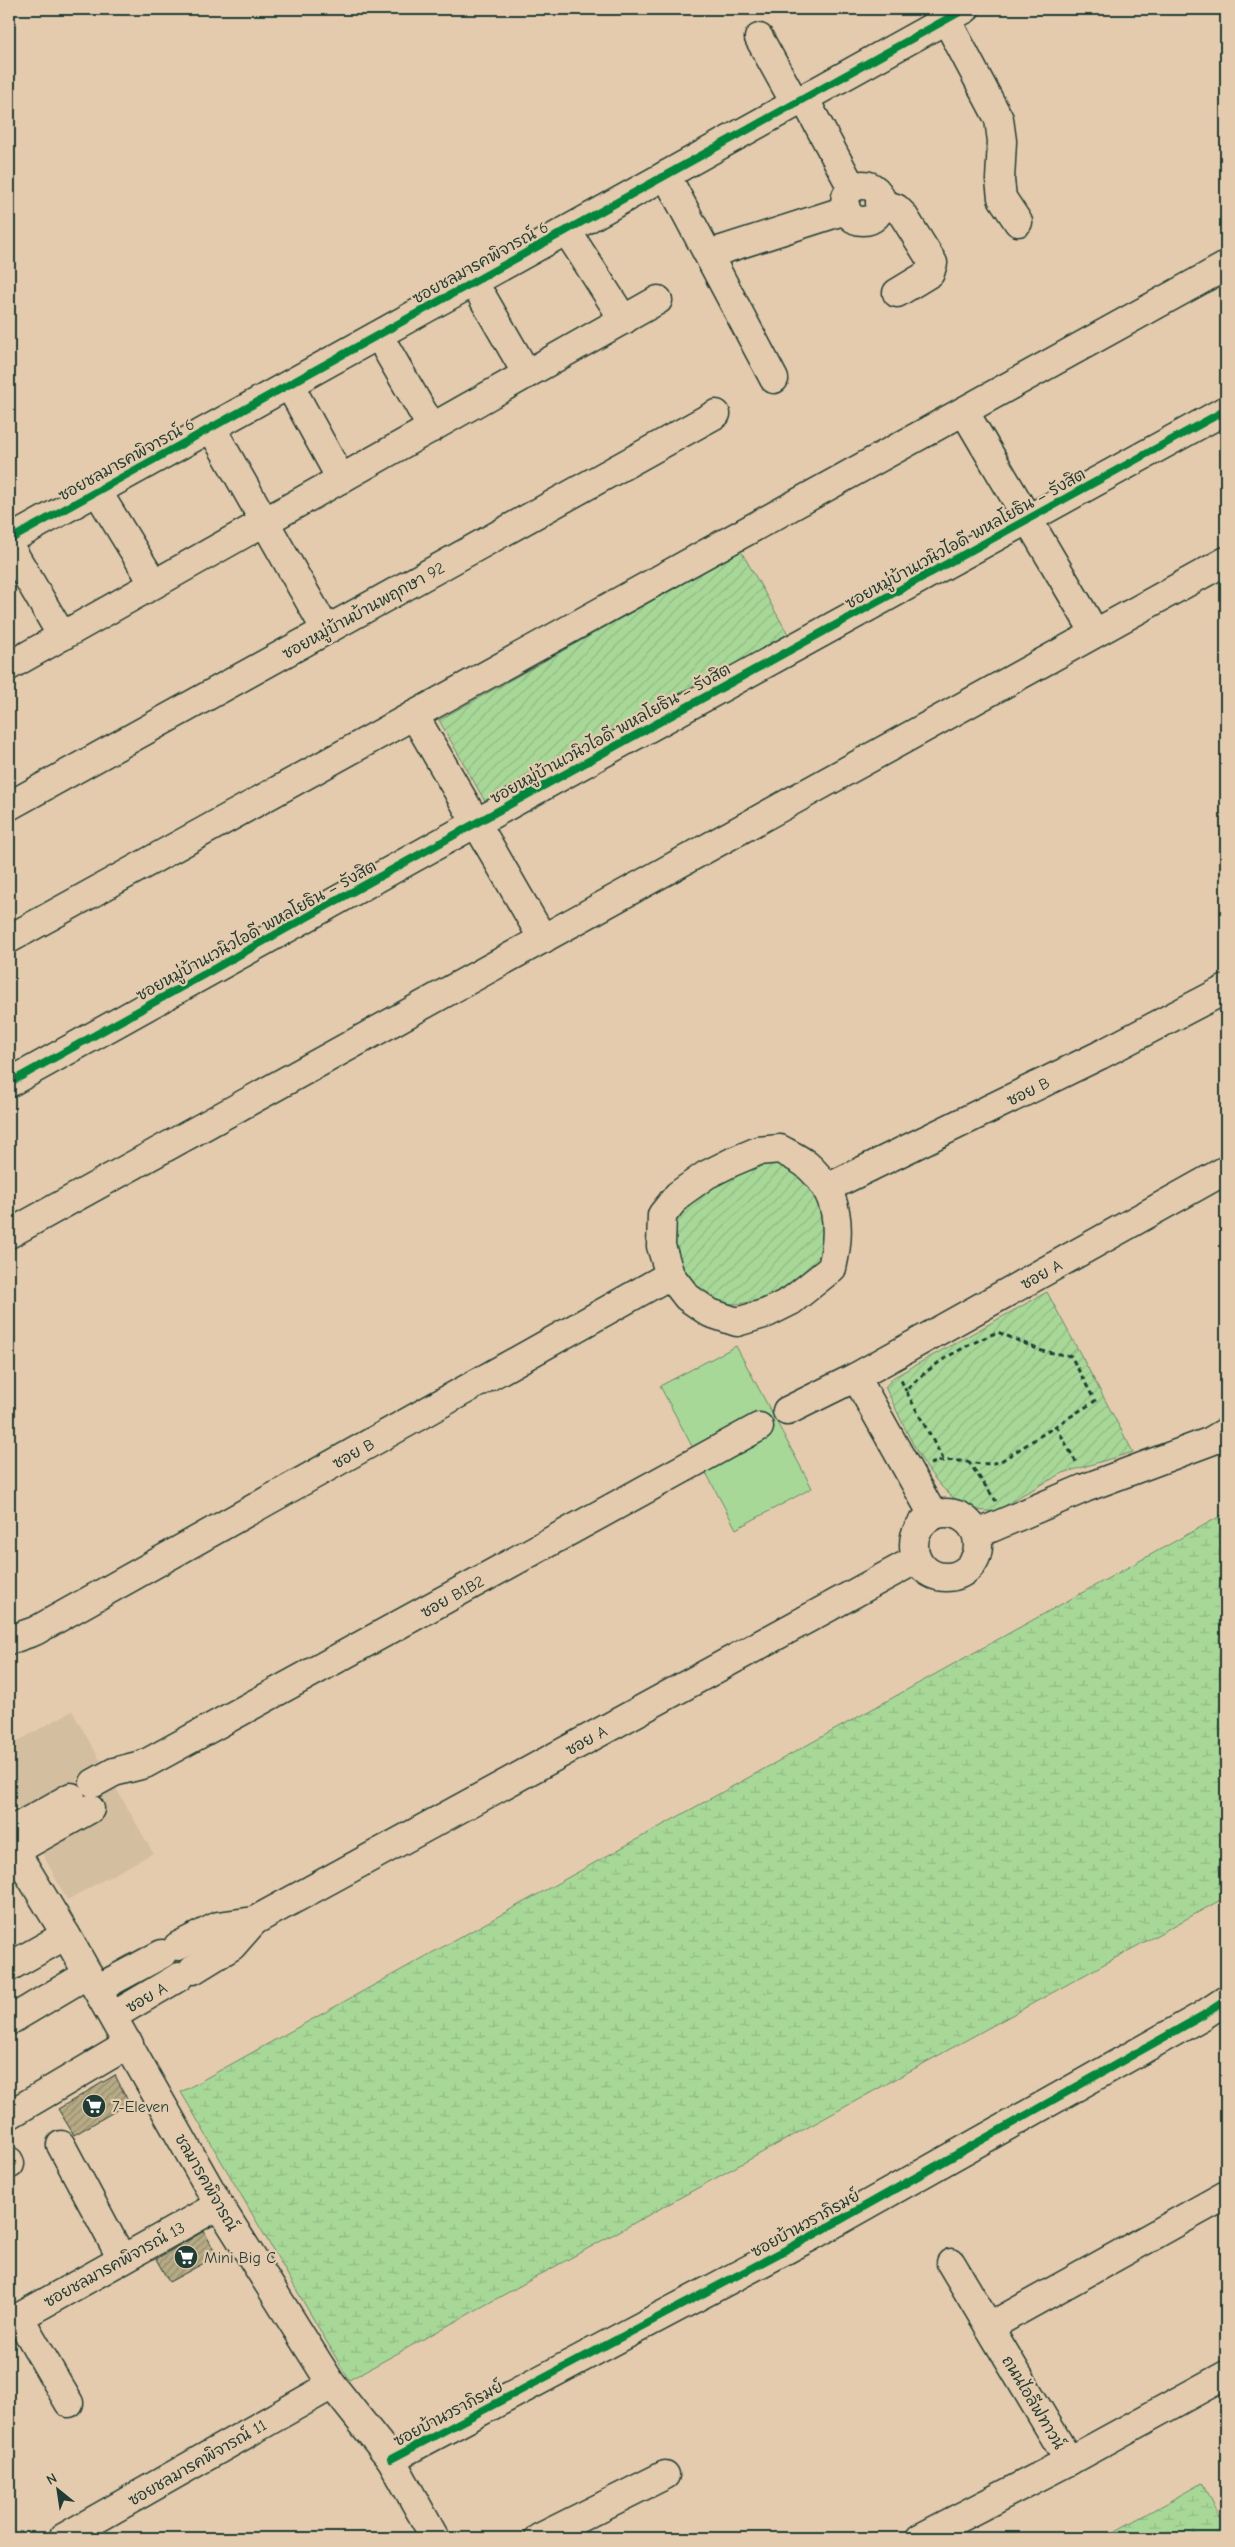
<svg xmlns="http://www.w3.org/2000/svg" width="1235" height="2547" font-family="'Comic Neue','Playpen Sans Thai',sans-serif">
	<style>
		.built { fill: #d3be9f }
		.wetland { fill: url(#wetland-marsh); stroke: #648a66 }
		.park { fill: #a8d898; stroke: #648a66 }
		.garden { fill: url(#garden-furrows); stroke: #648a66 }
		.building { fill: url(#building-hatch); stroke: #1f3d34 }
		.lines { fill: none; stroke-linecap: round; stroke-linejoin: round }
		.minor-casing { stroke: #1f3d34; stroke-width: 31 }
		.path { stroke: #1f3d34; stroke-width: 3; stroke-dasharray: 5 4; stroke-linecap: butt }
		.minor { stroke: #e5cbad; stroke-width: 28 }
		.cycleway-casing { stroke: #e5cbad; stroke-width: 11 }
		.cycleway { stroke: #00873e; stroke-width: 8 }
		.labels { text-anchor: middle; stroke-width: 4.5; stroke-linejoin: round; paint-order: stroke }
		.street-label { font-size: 16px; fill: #1f3d34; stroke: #e5cbad }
		.poi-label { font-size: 16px; fill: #1f3d34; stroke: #e5cbad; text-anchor: start }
	</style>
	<defs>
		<pattern id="wetland-marsh" width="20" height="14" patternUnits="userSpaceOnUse" patternTransform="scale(1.25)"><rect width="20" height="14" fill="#a8d898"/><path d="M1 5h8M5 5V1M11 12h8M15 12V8" fill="none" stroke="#90ba84"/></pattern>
		<pattern id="garden-furrows" width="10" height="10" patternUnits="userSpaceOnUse" patternTransform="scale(1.25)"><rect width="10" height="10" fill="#a8d898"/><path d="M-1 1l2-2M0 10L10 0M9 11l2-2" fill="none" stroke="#90ba84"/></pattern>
		<pattern id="building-hatch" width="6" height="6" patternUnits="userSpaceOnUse" patternTransform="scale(1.25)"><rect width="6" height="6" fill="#b7ab85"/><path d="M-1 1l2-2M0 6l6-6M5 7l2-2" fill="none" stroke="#948c6e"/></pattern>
	</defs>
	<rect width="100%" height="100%" fill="#e5cbad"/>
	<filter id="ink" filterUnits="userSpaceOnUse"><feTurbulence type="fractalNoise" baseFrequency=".02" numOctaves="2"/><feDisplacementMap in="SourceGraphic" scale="10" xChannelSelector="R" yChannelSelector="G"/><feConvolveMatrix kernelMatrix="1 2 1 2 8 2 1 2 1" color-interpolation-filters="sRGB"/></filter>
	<g filter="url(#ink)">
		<path class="built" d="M72,1711l81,142 -86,47 -58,-110v-44z"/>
		<g class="wetland">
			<path d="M1226,1513v384l-877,483 -168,-288z"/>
			<path d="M1202,2483l24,48v7h-123z"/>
		</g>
		<path class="park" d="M736,1346l76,142 -76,41 -76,-143z"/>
		<g class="garden">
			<path d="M741,551l47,83 -302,169 -47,-83z"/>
			<path d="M771,1158l15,2 38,33 2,61c-29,25 -64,56 -105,49 -14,-3 -30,-15 -42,-22l-11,-66 21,-17z"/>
			<path d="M1047,1292l86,160 -70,21 -41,22 -26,17c-7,-1 -16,-1 -23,-3 -45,-17 -67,-82 -88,-122l9,-10z"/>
		</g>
		<g class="building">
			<path d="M115,2075l14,28 -55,32 -16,-26z"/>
			<path d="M204,2231l13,25 -48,26 -13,-23z"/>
		</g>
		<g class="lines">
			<g class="minor-casing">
				<g id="minor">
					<path d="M946,19l53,100 3,22 -2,39 2,18 16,24"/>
					<path d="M759,38l36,65"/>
					<path d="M804,98l48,90"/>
					<path d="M666,175l108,204"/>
					<circle cx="863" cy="203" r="18"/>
					<path d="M880,203l16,5 7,7 30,48 -3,10 -33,20"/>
					<path d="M574,242l50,78"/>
					<path d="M709,254l137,-44"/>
					<path d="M483,298l44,76"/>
					<path d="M387,350l45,78"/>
					<path d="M296,397l45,82"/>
					<path d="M964,411l131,222"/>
					<path d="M216,436l110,194"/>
					<path d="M105,504l49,80"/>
					<path d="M9,540l956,-531"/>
					<path d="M14,554l48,82"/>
					<path d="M9,666l649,-366"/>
					<path d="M414,715l129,224"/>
					<path d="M9,806l707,-392"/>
					<path d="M9,939l1217,-673"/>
					<path d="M9,1083l467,-260 750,-413"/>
					<path d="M780,1149c9,5 20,10 27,16 33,29 34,64 25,103l-41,33 -24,12 -30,9 -27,-9 -23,-16 -17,-22 -9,-29 1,-31 16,-20 28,-20 26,-13 26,-11z"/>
					<path d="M827,1188l273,-133 126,-66"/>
					<path d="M9,1234l1217,-673"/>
					<path d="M856,1377l77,138"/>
					<path d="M787,1411l69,-34 370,-207"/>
					<circle cx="946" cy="1545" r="32"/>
					<path d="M977,1534l108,-46 126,-47 15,-9"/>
					<path d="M9,1640l26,-9 635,-356"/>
					<path d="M94,1783l20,-11 31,-8 614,-337"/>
					<path d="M9,1832l62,-35"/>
					<path d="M9,1841l57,94 153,270 113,180 59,74 44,79"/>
					<path d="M15,1851l75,-42"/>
					<path d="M178,1946l40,-20 36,-5 663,-362"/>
					<path d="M9,1967l57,-32"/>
					<path d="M193,1970l39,-24 22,-25"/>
					<path d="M97,1989l65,-35"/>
					<path d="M113,2016l66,-39"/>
					<path d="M9,2021l79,-47"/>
					<path d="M9,2115l120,-71"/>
					<path d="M61,2145l61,114"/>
					<path d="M9,2161l1,3"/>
					<path d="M19,2317l50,86"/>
					<path d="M9,2323l210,-118"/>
					<path d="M989,2327l237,-132"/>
					<path d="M391,2459l419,-222 392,-221 24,-16"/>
					<path d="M1069,2461l157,-86"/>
					<path d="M63,2538l269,-153"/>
					<path d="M539,2538l126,-63"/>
					<path d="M920,2538l149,-77 -118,-198"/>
				</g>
			</g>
			<g class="path">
				<path d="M901,1380l5,11"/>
				<path d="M1056,1426l21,38"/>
				<path d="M968,1461l28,40"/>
				<path d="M930,1464c28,-10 48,6 71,-3l94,-60 -24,-45 -29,-5 -44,-19c-34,14 -67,31 -92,59l37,68"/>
			</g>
			<use href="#minor" class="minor"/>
			<g class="cycleway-casing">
				<g id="cycleway">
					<path d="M9,540l956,-531"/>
					<path d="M9,1083l467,-260 750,-413"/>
					<path d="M391,2459l419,-222 392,-221 24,-16"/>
				</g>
			</g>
			<use href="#cycleway" class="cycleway"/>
		</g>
	</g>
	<defs>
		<g id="supermarket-disc" transform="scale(1.25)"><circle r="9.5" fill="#1f3d34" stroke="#e5cbad"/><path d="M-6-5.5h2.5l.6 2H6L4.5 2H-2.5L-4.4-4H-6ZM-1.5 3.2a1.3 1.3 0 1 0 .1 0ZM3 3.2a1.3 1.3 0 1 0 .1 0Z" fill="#fff"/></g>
	</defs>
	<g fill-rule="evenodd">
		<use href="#supermarket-disc" x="94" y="2106"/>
		<use href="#supermarket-disc" x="186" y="2257"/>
	</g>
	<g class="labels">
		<g class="street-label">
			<text transform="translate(480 262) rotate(-29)" y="6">ซอยชลมารคพิจารณ์ 6</text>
			<text transform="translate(126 459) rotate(-29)" y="6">ซอยชลมารคพิจารณ์ 6</text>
			<text transform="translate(965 538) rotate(-29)" y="6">ซอยหมู่บ้านเวนิวไอดี พหลโยธิน – รังสิต</text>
			<text transform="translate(363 610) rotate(-29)" y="6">ซอยหมู่บ้านบ้านพฤกษา 92</text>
			<text transform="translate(610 733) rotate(-29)" y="6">ซอยหมู่บ้านเวนิวไอดี พหลโยธิน – รังสิต</text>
			<text transform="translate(256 930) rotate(-29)" y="6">ซอยหมู่บ้านเวนิวไอดี พหลโยธิน – รังสิต</text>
			<text transform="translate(1028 1091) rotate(-26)" y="6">ซอย B</text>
			<text transform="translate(1041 1274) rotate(-29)" y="6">ซอย A</text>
			<text transform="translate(353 1453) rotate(-29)" y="6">ซอย B</text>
			<text transform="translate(452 1596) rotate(-29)" y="6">ซอย B1B2</text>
			<text transform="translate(586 1740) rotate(-29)" y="6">ซอย A</text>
			<text transform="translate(146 1997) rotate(-30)" y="6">ซอย A</text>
			<text transform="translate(207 2182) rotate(60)" y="6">ชลมารคพิจารณ์</text>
			<text transform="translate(805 2223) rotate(-29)" y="6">ซอยบ้านวราภิรมย์</text>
			<text transform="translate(114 2264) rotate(-29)" y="6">ซอยชลมารคพิจารณ์ 13</text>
			<text transform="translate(1034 2402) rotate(59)" y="6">ถนนไอลีฟทาวน์</text>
			<text transform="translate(448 2413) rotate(-28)" y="6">ซอยบ้านวราภิรมย์</text>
			<text transform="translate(197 2462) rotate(-30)" y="6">ซอยชลมารคพิจารณ์ 11</text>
		</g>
		<g class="poi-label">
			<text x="112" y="2112">7-Eleven</text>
			<text x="204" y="2263">Mini Big C</text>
		</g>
	</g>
	<rect width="1235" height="2547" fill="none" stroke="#e5cbad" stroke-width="30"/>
	<rect x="15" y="15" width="1205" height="2517" fill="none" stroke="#1f3d34" stroke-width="2" filter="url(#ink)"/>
	<g transform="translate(58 2490) rotate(330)" stroke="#e5cbad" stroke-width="4" paint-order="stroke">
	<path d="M0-4L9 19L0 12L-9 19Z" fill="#1f3d34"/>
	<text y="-8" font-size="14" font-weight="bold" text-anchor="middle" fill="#1f3d34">N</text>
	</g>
</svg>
